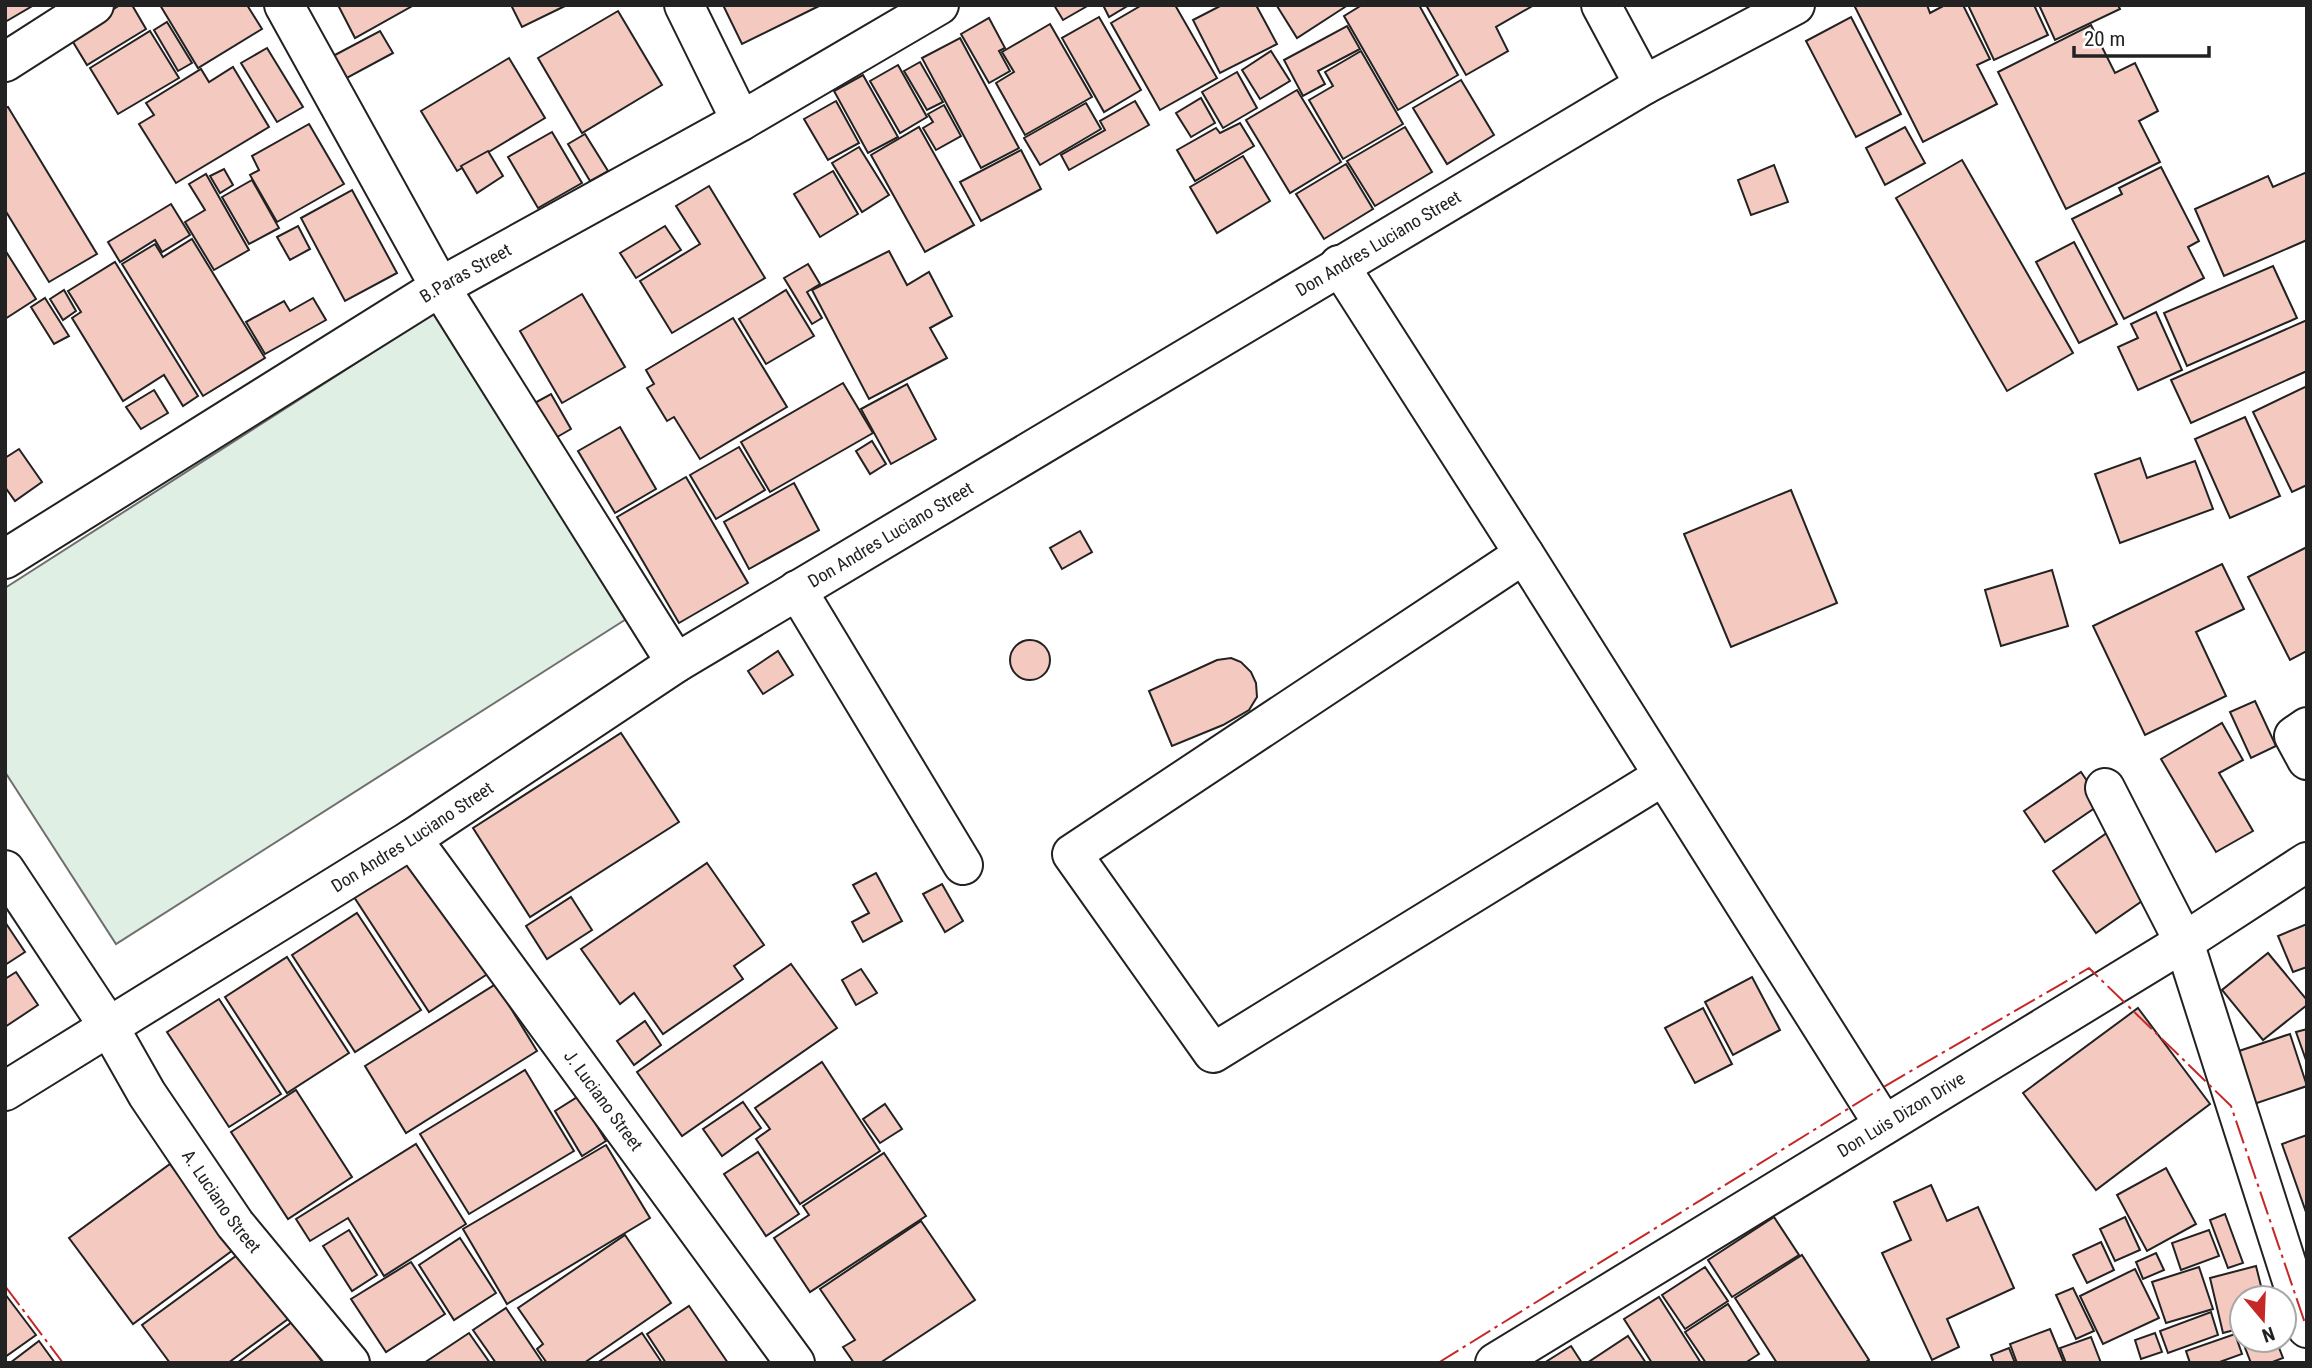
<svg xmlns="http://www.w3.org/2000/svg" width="2312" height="1368" font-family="'Roboto Condensed',sans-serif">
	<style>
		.green { fill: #e0efe3; stroke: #6f6f6f; stroke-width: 2 }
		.building { fill: #f3c9c0; stroke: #222; stroke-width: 2 }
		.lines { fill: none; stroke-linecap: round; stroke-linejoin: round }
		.minor-casing { stroke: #222; stroke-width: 42 }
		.minor { stroke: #fff; stroke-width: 38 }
		.power { stroke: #c62828; stroke-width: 2; stroke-dasharray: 24 5 3.5 5; stroke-linecap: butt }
		.labels { text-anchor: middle; stroke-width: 5; stroke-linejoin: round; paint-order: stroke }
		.street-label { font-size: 18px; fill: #222; stroke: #fff }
	</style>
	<rect width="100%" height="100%" fill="#fff"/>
	<path class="green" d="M436,312l195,304 -515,328 -111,-172v-184z"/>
	<g class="building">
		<path d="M5,5h29l-29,17z"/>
		<path d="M120,5h12l14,24 -59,36 -17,-28z"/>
		<path d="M160,5h87l15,24 -64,39z"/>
		<path d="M338,5h76l-59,33z"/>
		<path d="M511,5h56l-45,22z"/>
		<path d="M723,5h98l-79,39z"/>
		<path d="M1054,5h35l-26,15z"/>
		<path d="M1103,5h26l-20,12z"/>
		<path d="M1142,5h33l42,73 -57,32 -49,-87z"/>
		<path d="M1222,5h34l21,39 -57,29 -27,-53z"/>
		<path d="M1279,5h65l1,2 -48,31 -20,-32z"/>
		<path d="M1362,5h57l39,70 -60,35 -54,-94z"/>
		<path d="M1426,5h108l-38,22 12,24 -42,24z"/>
		<path d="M1854,5h73l3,8 15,-8h18l27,54 -13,6 20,39 -74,38z"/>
		<path d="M1968,5h66l14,30 -54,25z"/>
		<path d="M2039,5h79l2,4 -65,31z"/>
		<path d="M618,11l44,74 -80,48 -44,-75z"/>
		<path d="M1099,17l42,73 -37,22 -42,-74z"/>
		<path d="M1851,17l50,97 -45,23 -50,-96z"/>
		<path d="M989,18l16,30 -6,3 11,20 -21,12 -28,-49z"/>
		<path d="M167,22l25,41 -14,8 -24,-41z"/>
		<path d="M1050,24l42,73 -67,38 -29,-52 18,-11 -12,-20z"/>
		<path d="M2091,25l24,48 20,-10 23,48 -19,10 21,41 -94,47 -68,-137z"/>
		<path d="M1347,26l13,23 -42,22 7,13 -22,12 -19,-36z"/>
		<path d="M150,31l29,47 -61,36 -28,-46z"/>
		<path d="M380,31l13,22 -48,26 -12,-23z"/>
		<path d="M960,38l59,110 -38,20 -59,-110z"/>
		<path d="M267,48l36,59 -26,15 -36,-59z"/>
		<path d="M1271,51l19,30 -30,18 -18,-29z"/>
		<path d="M1361,51l42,73 -60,35 -34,-59 24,-14 -8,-14z"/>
		<path d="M509,58l36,60 -88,53 -36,-60z"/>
		<path d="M920,62l23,40 -16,8 -23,-39z"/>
		<path d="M898,65l29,52 -27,16 -30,-52z"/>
		<path d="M233,67l36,60 -93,56 -37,-59 15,-9 -8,-12 55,-34 8,13z"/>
		<path d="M1237,72l20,36 -34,20 -21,-36z"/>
		<path d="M863,75l35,62 -30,16 -34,-62z"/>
		<path d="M1461,80l33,55 -47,29 -34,-56z"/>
		<path d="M1297,90l44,72 -51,31 -44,-73z"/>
		<path d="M1201,98l14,25 -24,14 -15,-24z"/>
		<path d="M836,101l23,42 -31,17 -24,-41z"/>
		<path d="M1135,101l14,24 -80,45 -8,-15 44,-25 -5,-9z"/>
		<path d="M1086,103l15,26 -61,36 -16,-27z"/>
		<path d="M944,105l17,31 -25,14 -13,-22 10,-6 -5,-8z"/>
		<path d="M8,107l89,147 -48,28 -44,-72v-102z"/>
		<path d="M1240,123l14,23 -59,35 -18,-31 39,-22 4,5z"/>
		<path d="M309,124l35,60 -67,38 -27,-47 9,-5 -7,-14z"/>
		<path d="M919,127l55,98 -49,27 -54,-97z"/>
		<path d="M1405,127l27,45 -57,34 -28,-45z"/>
		<path d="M1905,127l20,36 -40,22 -19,-37z"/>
		<path d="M552,132l30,51 -44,25 -30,-51z"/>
		<path d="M585,134l23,37 -18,10 -22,-37z"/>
		<path d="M859,147l30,48 -27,17 -30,-49z"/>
		<path d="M1021,150l20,39 -60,32 -21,-39z"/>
		<path d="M488,151l15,25 -26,17 -16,-27z"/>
		<path d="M1243,156l27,45 -53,32 -27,-46z"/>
		<path d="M1962,160l111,193 -66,38 -111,-193z"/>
		<path d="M1346,164l27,45 -49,30 -28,-45z"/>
		<path d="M1774,165l14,37 -37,13 -13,-35z"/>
		<path d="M2161,167l38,74 -11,6 16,31 -80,41 -52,-100 50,-25 -3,-6z"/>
		<path d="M224,169l9,16 -13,8 -10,-17z"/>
		<path d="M833,171l25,43 -38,23 -26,-43z"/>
		<path d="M2307,172v68l-83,36 -29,-67 73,-33 5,11z"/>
		<path d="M206,174l43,76 -35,20 -29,-48 20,-12 -16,-26z"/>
		<path d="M252,180l27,48 -30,16 -27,-47z"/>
		<path d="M709,186l56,92 -93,55 -32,-52 60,-37 -24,-38z"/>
		<path d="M352,190l45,83 -52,28 -44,-83z"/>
		<path d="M171,204l19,31 -28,17 -7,-12 -35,22 -12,-20z"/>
		<path d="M298,226l12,23 -20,11 -13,-23z"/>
		<path d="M665,226l16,24 -45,28 -16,-25z"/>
		<path d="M192,239l73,119 -62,38 -81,-132 33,-20 8,13z"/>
		<path d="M2074,242l43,82 -38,19 -43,-81z"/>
		<path d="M5,250l31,49 -31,20z"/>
		<path d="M889,251l18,34 22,-13 23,44 -22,12 17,30 -78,41 -57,-109z"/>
		<path d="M115,262l83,134 -15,10 -19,-31 -41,26 -51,-83 9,-6 -13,-21z"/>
		<path d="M808,264l12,20 -13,8 15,26 -10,6 -28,-46z"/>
		<path d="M2273,266l24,52 -110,48 -23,-53z"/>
		<path d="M64,290l12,21 -13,9 -13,-21z"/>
		<path d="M786,290l28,46 -48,28 -27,-45z"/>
		<path d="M582,294l43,73 -63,36 -42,-72z"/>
		<path d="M45,298l24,38 -15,8 -23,-37z"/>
		<path d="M313,298l13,22 -61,34 -19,-32 38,-21 6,10z"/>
		<path d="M2156,312l26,58 -44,20 -20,-43 20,-9 -7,-14z"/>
		<path d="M733,318l54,89 -87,52 -26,-42 -7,4 -20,-33 7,-4 -8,-14z"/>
		<path d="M2307,320v51l-116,52 -20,-43z"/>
		<path d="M843,383l30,50 -103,59 -29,-50z"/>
		<path d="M907,384l29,55 -45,25 -30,-55z"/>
		<path d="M2307,386v99l-15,7 -39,-80z"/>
		<path d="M154,390l14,23 -27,16 -15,-22z"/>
		<path d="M551,394l20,35 -19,11 -21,-35z"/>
		<path d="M2245,417l35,79 -50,22 -35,-79z"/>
		<path d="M620,427l36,62 -41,24 -37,-62z"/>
		<path d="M872,441l14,23 -16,10 -14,-23z"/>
		<path d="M739,447l26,43 -49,29 -26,-44z"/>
		<path d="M19,449l23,33 -27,19 -10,-14v-29z"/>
		<path d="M2140,458l7,20 48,-17 18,48 -93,34 -25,-69z"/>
		<path d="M686,477l62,106 -69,40 -62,-106z"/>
		<path d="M794,483l25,47 -70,39 -25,-47z"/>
		<path d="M1791,490l46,113 -106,44 -47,-113z"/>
		<path d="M1080,531l12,21 -30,17 -12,-21z"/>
		<path d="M2307,547v104l-17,9 -42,-83z"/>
		<path d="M2222,564l22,45 -48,23 30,64 -81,39 -52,-109z"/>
		<path d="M2052,570l16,56 -67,20 -16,-56z"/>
		<circle cx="1030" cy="660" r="20"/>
		<path d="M778,651l15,24 -30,19 -15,-23z"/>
		<path d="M1231,658l10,4 10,10 5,11 1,14 -8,13 -26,15 -51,21 -23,-55 68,-31z"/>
		<path d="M2255,701l21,45 -25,12 -21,-46z"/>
		<path d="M2222,723l21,37 -24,13 34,58 -37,21 -55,-93z"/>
		<path d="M621,733l58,89 -149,95 -57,-89z"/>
		<path d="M2081,772l21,31 -57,39 -21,-31z"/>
		<path d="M2111,830l44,62 -59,41 -43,-62z"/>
		<path d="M414,858l75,115 -60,39 -75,-115z"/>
		<path d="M707,863l57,82 -30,21 9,13 -80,55 -29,-41 -14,11 -39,-55z"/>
		<path d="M876,873l26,48 -39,21 -11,-20 17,-9 -16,-28z"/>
		<path d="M942,884l21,37 -18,11 -22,-38z"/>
		<path d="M571,897l21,33 -45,29 -21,-33z"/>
		<path d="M357,913l64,97 -66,42 -63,-97z"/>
		<path d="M5,922l20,30 -20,13z"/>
		<path d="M2307,924v43l-14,5 -15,-36z"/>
		<path d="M2268,953l39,47v5l-44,35 -41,-50z"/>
		<path d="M287,957l62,96 -62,40 -62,-96z"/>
		<path d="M791,964l46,64 -155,108 -45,-64z"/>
		<path d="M861,969l16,24 -21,12 -14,-25z"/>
		<path d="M16,972l22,33 -33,22v-48z"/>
		<path d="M1752,977l28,53 -47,25 -28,-53z"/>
		<path d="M496,984l41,67 -131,82 -41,-67z"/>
		<path d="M219,999l62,95 -52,33 -62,-95z"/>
		<path d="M1703,1008l29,56 -37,19 -30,-55z"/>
		<path d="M2138,1008l72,96 -114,86 -73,-97z"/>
		<path d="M645,1021l16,24 -27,20 -17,-24z"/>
		<path d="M2307,1029v34l-11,-31z"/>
		<path d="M2290,1034l17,52 -53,18 -18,-52z"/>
		<path d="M822,1062l58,89 -80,53 -44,-65 14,-10 -15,-21z"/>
		<path d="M525,1070l49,81 -105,63 -49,-80z"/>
		<path d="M296,1090l56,87 -64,42 -57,-87z"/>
		<path d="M579,1096l27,45 -24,15 -27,-45z"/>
		<path d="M743,1102l18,26 -39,28 -19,-27z"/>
		<path d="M885,1104l17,25 -22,14 -17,-24z"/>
		<path d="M2307,1135v80l-25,-71z"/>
		<path d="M416,1144l50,80 -82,52 -36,-58 -38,23 -14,-22z"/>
		<path d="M606,1145l44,73 -143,86 -44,-75z"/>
		<path d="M758,1152l41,62 -33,22 -42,-62z"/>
		<path d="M884,1153l42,63 -116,76 -36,-54 35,-23 -6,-9z"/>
		<path d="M170,1164l63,86 -100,74 -64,-86z"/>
		<path d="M2166,1168l30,56 -49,27 -30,-56z"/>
		<path d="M1931,1185l16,36 31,-14 36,81 -67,31 12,28 -27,13 -50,-107 29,-13 -17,-38z"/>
		<path d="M2225,1214l18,49 -15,5 -18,-48z"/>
		<path d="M1774,1217l25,38 -67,42 -24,-37z"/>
		<path d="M2125,1217l15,33 -25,11 -15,-32z"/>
		<path d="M921,1221l54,79 -95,63h-26l-11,-16 12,-7 -35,-51z"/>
		<path d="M349,1230l28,45 -25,16 -29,-45z"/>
		<path d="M2209,1230l10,26 -38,14 -9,-27z"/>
		<path d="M625,1235l46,68 -87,60h-37l-10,-14 6,-5 -25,-36z"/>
		<path d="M460,1238l36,55 -42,27 -35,-55z"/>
		<path d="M2101,1242l13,28 -27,13 -14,-28z"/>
		<path d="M240,1253l48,66 -60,44h-58l-28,-38z"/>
		<path d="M2156,1253l8,17 -21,9 -7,-17z"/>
		<path d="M1802,1255l67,105 -5,3h-87l-42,-65z"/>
		<path d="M411,1262l34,52 -59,38 -35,-53z"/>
		<path d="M2256,1266l8,32h-22v30l-19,5 -13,-55z"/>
		<path d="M1705,1267l23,34 -43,28 -23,-34z"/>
		<path d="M2199,1267l14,42 -47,14 -14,-41z"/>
		<path d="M2135,1269l24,49 -56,26 -23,-48z"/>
		<path d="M2073,1288l21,43 -18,8 -20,-44z"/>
		<path d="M5,1294l31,41 -31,22z"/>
		<path d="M1659,1297l42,66h-49l-28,-44z"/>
		<path d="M1728,1304l31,50 -14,9h-39l-21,-31z"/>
		<path d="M689,1306l39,57h-62l-19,-29z"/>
		<path d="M506,1308l37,55h-47l-23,-33z"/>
		<path d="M2211,1312l7,23 -50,18 -8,-22z"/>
		<path d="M292,1322l31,41h-86z"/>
		<path d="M2050,1329l14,34h-47l-7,-19z"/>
		<path d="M469,1333l21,30h-66z"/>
		<path d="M642,1333l20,30h-65z"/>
		<path d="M2155,1333l7,19 -21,7 -6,-19z"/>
		<path d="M2235,1334l7,20 -25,9h-27l-4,-12z"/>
		<path d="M1628,1336l18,27h-59z"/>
		<path d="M2091,1337l10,26h-35l-6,-15z"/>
		<path d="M2242,1340h34l7,18 -13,5h-19z"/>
		<path d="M39,1341l16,22h-45z"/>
		<path d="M1571,1346l11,17h-38z"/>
		<path d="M2009,1348l6,15h-21l-3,-8z"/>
	</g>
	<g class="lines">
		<g class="minor-casing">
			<g id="minor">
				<path d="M284,5l156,282 236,376"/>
				<path d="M684,5l57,116"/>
				<path d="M1601,5l43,80"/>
				<path d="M5,62l89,-57"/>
				<path d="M1339,265l185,289"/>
				<path id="s1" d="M5,559l435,-272 301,-166 198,-116"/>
				<path d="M797,590l166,275"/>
				<path d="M2307,727l-13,9 13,24"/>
				<path d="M1663,776l-450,277 -141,-199 452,-300 360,571"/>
				<path d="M2105,788l79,154 123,386"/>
				<path id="s2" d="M412,839l383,524"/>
				<path id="s3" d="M5,870l104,157 38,67 88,130 115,139"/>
				<path id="s4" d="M5,1091l407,-252 264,-176 968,-578 151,-80"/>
				<path id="s5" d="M1495,1363l689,-421 123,-80"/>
			</g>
		</g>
		<use href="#minor" class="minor"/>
		<g class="power">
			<path d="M5,1286l58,77"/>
			<path d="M1438,1363l442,-274 209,-121 142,138 76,223"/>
		</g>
	</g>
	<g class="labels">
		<g class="street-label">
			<text dy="6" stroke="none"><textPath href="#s4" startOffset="1614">Don Andres Luciano Street</textPath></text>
			<text dy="6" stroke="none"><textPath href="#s1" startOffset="542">B.Paras Street</textPath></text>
			<text dy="6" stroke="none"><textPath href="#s4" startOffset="1046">Don Andres Luciano Street</textPath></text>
			<text dy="6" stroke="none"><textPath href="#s4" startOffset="480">Don Andres Luciano Street</textPath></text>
			<text dy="6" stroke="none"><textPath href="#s2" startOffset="324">J. Luciano Street</textPath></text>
			<text dy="6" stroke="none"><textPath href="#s5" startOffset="476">Don Luis Dizon Drive</textPath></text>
			<text dy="6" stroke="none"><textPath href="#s3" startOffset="396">A. Luciano Street</textPath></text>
		</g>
	</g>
	<rect width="2312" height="1368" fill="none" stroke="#222222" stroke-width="14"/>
	<g transform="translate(2263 1319) rotate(161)"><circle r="33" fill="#ffffff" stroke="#a7a7a7" stroke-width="2"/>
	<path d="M0-5L12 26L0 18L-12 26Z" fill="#c62828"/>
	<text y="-10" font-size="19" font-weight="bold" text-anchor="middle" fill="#222222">N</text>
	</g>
	<path d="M2074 46v10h135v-10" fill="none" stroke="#222222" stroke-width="3.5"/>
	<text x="2084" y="46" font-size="21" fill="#222222" stroke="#ffffff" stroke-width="5" paint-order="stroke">20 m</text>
</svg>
